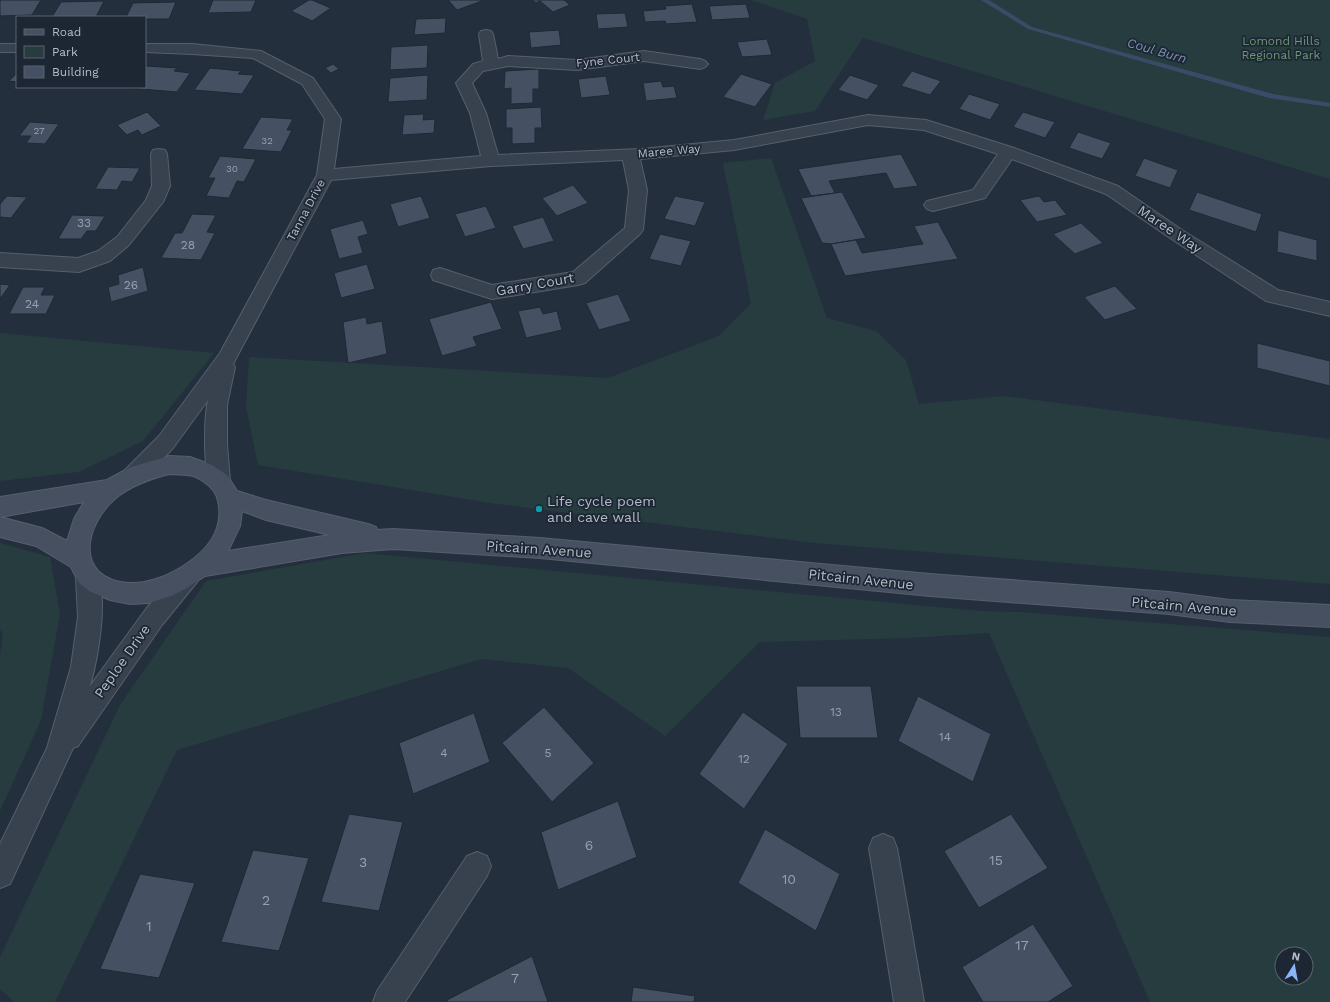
<svg xmlns="http://www.w3.org/2000/svg" width="1330" height="1002" font-family="'Work Sans',sans-serif">
	<style>
		.green { fill: #263c3f; fill-rule: evenodd }
		.lines { fill: none; stroke-linecap: round; stroke-linejoin: round }
		.stream { fill: #394c67; fill-rule: evenodd }
		.building { fill: #455162; stroke: #1f2835 }
		.street-casing { stroke: #565f6c; stroke-width: 2 }
		.secondary-casing { stroke: #565f6c; stroke-width: 2 }
		.street { fill: #38414e; fill-rule: evenodd }
		.secondary { fill: #465061; fill-rule: evenodd }
		.culture-dot { fill: #0f9aa8; stroke: #1d2633; stroke-width: 1.5 }
		.labels { text-anchor: middle; stroke-width: 3.5; stroke-linejoin: round; paint-order: stroke }
		.far-number-label { font-size: 10px; fill: #98a1af }
		.far-park-label { font-size: 12px; fill: #6b9a76; stroke: #1d2633 }
		.far-street-label { font-size: 12px; fill: #b4bcc9; stroke: #1d2633 }
		.number-label { font-size: 12px; fill: #98a1af }
		.far-water-label { font-size: 13px; font-style: italic; fill: #7c92b1; stroke: #1d2633 }
		.street-label { font-size: 14px; fill: #b4bcc9; stroke: #1d2633 }
		.poi-label { font-size: 14px; fill: #b4bcc9; stroke: #1d2633; text-anchor: start }
		.near-number-label { font-size: 14px; fill: #98a1af }
	</style>
	<rect width="100%" height="100%" fill="#242f3e"/>
	<g class="green">
		<path d="M751,0h579v179l-467,-141 -48,73 -52,9 12,-37 40,-22 -8,-42z"/>
		<path d="M771,158l56,160 49,13 30,29 13,44 85,-8 326,43v145l-515,-41 -318,-39 -239,-39 -12,-58 3,-50 359,21 111,-42 32,-33 -28,-140z"/>
		<path d="M0,333l214,20 -71,88 -64,31 -79,9z"/>
		<path d="M0,543l50,14 10,57 -19,106 -41,91v-155l3,-23 -3,-3z"/>
		<path d="M365,553l615,58 40,1 310,25v365h-180l-161,-369 -80,5 -149,4 -95,94 -97,-68 -87,-9 -304,91 -122,252h-41l-14,-13v-32l120,-252 86,-124zM1282,954h24v24h-24z"/>
	</g>
	<g class="lines">
		<path class="stream" d="M981,0h8l43,27 241,67 57,9v4l-61,-9 -241,-69z"/>
	</g>
	<g class="building">
		<path d="M0,0h41l-9,15 -32,1z"/>
		<path d="M213,0h43l-5,12 -43,1z"/>
		<path d="M309,0h3l19,8 -19,13 -21,-10z"/>
		<path d="M448,0h33l1,1 -25,9z"/>
		<path d="M531,0h33l6,5 -17,7 -13,-11 -4,2z"/>
		<path d="M104,1l-8,16h-44l9,-15z"/>
		<path d="M176,2l-7,17h-24v-2h-19l7,-14z"/>
		<path d="M692,4l5,18 -31,2 -1,-3 -20,1 -2,-11 23,-2 -1,-3z"/>
		<path d="M746,4l4,14 -38,2 -3,-14z"/>
		<path d="M625,13l3,14 -30,2 -2,-15z"/>
		<path d="M446,18l-1,15 -31,2 2,-16z"/>
		<path d="M559,30l2,15 -30,3 -2,-16z"/>
		<path d="M767,39l5,16 -30,2 -5,-15z"/>
		<path d="M428,45l-1,23 -37,2 1,-23z"/>
		<path d="M333,64l6,5 -8,4 -6,-5z"/>
		<path d="M146,66l31,2 -3,3 16,2 -13,19 -48,-4 16,-1v-20z"/>
		<path d="M210,68l31,3 -3,3 16,1 -12,19 -48,-4z"/>
		<path d="M539,69v20h-6v14l-22,1v-16l-7,1 1,-18z"/>
		<path d="M912,71l29,10 -11,14 -29,-9z"/>
		<path d="M17,73v9l-8,-1z"/>
		<path d="M741,74l31,10 -17,23 -32,-10z"/>
		<path d="M428,75l-1,25 -39,2 2,-24z"/>
		<path d="M850,75l29,10 -12,15 -29,-10z"/>
		<path d="M606,76l4,19 -29,3 -3,-19z"/>
		<path d="M661,81l2,6 11,-1 3,12 -31,3 -3,-18z"/>
		<path d="M969,94l31,10 -10,16 -31,-11z"/>
		<path d="M541,107l1,21h-7v15l-23,1v-16h-6v-19z"/>
		<path d="M147,112l14,14 -19,9 -4,-5 -11,5 -10,-10z"/>
		<path d="M1023,112l32,10 -10,16 -32,-11z"/>
		<path d="M424,114l-1,6 12,-1 -1,14 -32,2 2,-20z"/>
		<path d="M261,117l32,2 -6,11h5l-11,22 -39,-3z"/>
		<path d="M30,122l29,2 -14,20 -19,-1 5,-7h-12z"/>
		<path d="M1078,132l33,11 -9,16 -33,-11z"/>
		<path d="M901,154l17,32 -24,3 -8,-16 -57,8 6,12 -24,3 -13,-27z"/>
		<path d="M220,156l36,3 -12,23 -7,-1 -8,17 -23,-2 9,-18h-7z"/>
		<path d="M1144,158l34,12 -8,18 -35,-12z"/>
		<path d="M108,167l32,1 -8,14 -10,-1 -5,9 -22,-1z"/>
		<path d="M573,185l15,18 -31,13 -15,-18z"/>
		<path d="M842,192l24,46 -35,6 -9,-1 -21,-45z"/>
		<path d="M1197,192l65,22 -6,18 -67,-22z"/>
		<path d="M7,196l20,1 -16,21 -11,-1v-13z"/>
		<path d="M421,196l9,22 -32,9 -8,-23z"/>
		<path d="M675,196l30,6 -10,24 -31,-7z"/>
		<path d="M1039,196l5,6 11,-2 12,15 -30,7 -17,-22z"/>
		<path d="M486,206l10,22 -31,9 -10,-23z"/>
		<path d="M192,214l24,1 -9,17 8,1 -14,27 -40,-2 14,-25h7z"/>
		<path d="M72,215l33,1 -9,15h-9l-6,8h-23z"/>
		<path d="M543,217l11,24 -31,8 -11,-23z"/>
		<path d="M363,220l5,14 -10,3 5,16 -24,6 -9,-30z"/>
		<path d="M938,222l20,37 -113,17 -14,-32 25,-4 6,13 61,-9 -9,-18z"/>
		<path d="M1081,223l22,20 -28,11 -22,-20z"/>
		<path d="M1278,230l39,10v21l-40,-9z"/>
		<path d="M660,234l31,7 -10,25 -32,-7z"/>
		<path d="M367,264l8,25 -34,9 -7,-25z"/>
		<path d="M143,267l5,24 -37,11 -3,-15 11,-3 -1,-9z"/>
		<path d="M0,284l10,1 -10,14z"/>
		<path d="M1115,286l22,23 -32,11 -21,-23z"/>
		<path d="M23,287h22l-4,8h14l-9,19h-37z"/>
		<path d="M618,294l13,27 -32,9 -13,-27z"/>
		<path d="M491,302l11,27 -29,8 4,9 -35,10 -13,-37z"/>
		<path d="M540,307l3,7 14,-3 5,19 -36,8 -8,-27z"/>
		<path d="M366,317l1,7 15,-3 5,33 -39,9 -5,-41z"/>
		<path d="M1257,343l73,18v25l-73,-18z"/>
		<path d="M796,686h75l7,52h-78z"/>
		<path d="M918,696l73,38 -18,48 -75,-41z"/>
		<path d="M544,707l50,56 -42,39 -50,-59z"/>
		<path d="M743,712l45,32 -44,65 -45,-35z"/>
		<path d="M474,713l16,49 -77,32 -14,-51z"/>
		<path d="M618,801l19,56 -79,33 -17,-58z"/>
		<path d="M349,814l54,8 -24,89 -58,-9z"/>
		<path d="M1011,814l37,54 -69,40 -35,-57z"/>
		<path d="M765,829l75,45 -24,57 -78,-48z"/>
		<path d="M253,850l56,8 -30,93 -58,-9z"/>
		<path d="M140,874l55,9 -36,95 -59,-9z"/>
		<path d="M1033,924l40,62 -25,16h-65l-21,-35z"/>
		<path d="M532,956l16,46h-100l-1,-2z"/>
		<path d="M633,987l62,9 -1,6h-63z"/>
	</g>
	<g class="lines">
		<g class="street-casing">
			<g id="street">
				<path d="M486,30l5,1 2,3 5,25 10,-3 69,4 67,-9 56,8 5,2 3,3 -3,3 -5,2 -56,-8 -67,9 -69,-4 -25,5 -11,12 14,30 12,42 143,-6 93,-9 134,-25 58,5 88,28 104,38 64,44 96,60 52,12v14l-64,-15 -96,-63 -64,-44 -94,-35 -27,39 -52,13 -6,-2 -3,-4 3,-4 46,-11 25,-36 -74,-24 -56,-5 -134,25 -94,9 7,31 -4,40 -3,4 -55,49 -7,2 -86,14 -59,-19 -2,-5 2,-5 7,-2 52,17 81,-13 52,-44 4,-38 -6,-30 -132,6 -160,14 -98,184 2,3 -8,38v39l3,37 -3,6 -8,3 -8,-3c-8,-16 -7,-69 -3,-87l-35,48 -34,36 -8,3 -8,-3 -3,-6 3,-6 36,-36 61,-83 97,-178 8,-56 -23,-35 -49,-26 -61,-4 -47,-2v-8h47l69,7 52,27 28,41 -7,50 147,-13 -11,-43 -14,-30 17,-19 10,-3 -4,-27 2,-3z"/>
				<rect x="0" y="44" width="17" height="8"/>
				<path d="M159,149l6,1 2,4 3,32 -7,16 -34,43 -19,16 -31,11 -79,-5v-14l78,5 20,-7 19,-14 29,-37 6,-14 -1,-32 2,-4z"/>
				<path d="M189,565l8,3 4,7 -4,7 -35,43 -84,121 -5,2 -63,136 -10,4v-44l47,-96 24,-81 7,-50 -2,-40 4,-7 8,-3 8,3c13,27 2,88 -6,116l56,-77 35,-41z"/>
				<path d="M883,834l10,4 4,10 27,154h-30l-25,-154 4,-10z"/>
				<path d="M477,852l10,4 4,10 -4,10 -82,126h-32l4,-11 90,-135z"/>
			</g>
		</g>
		<g class="secondary-casing">
			<path id="secondary" d="M169,456l21,1 22,8 15,10 10,16 29,9 102,24 8,3 1,3 16,-1 147,9 390,36 239,18 61,8 100,5v22l-100,-5 -61,-8 -239,-18 -390,-38 -147,-9 -51,4 -137,23 -20,13 -14,7 -22,7 -19,1 -20,-4 -21,-9 -10,-8 -8,-16 -35,-21 -36,-9v-20l42,11 25,13 7,-22 10,-17 -84,15v-20l107,-17 24,-13zM169,474c8,1 17,0 24,2 11,4 23,13 25,25 2,9 2,18 -1,27 -10,30 -57,57 -88,55 -56,-4 -45,-59 -12,-86 15,-12 33,-18 52,-23zM242,511l24,9 64,15 -102,16 12,-25z"/>
		</g>
		<use href="#street" class="street"/>
		<use href="#secondary" class="secondary"/>
	</g>
	<circle class="culture-dot" cx="539" cy="509" r="4"/>
	<g class="labels">
		<g class="far-number-label">
			<text x="39" y="134">27</text>
			<text x="267" y="144">32</text>
			<text x="232" y="172">30</text>
		</g>
		<g class="far-park-label">
			<text x="1281" y="45">Lomond Hills<tspan x="1281" dy="14">Regional Park</tspan></text>
		</g>
		<g class="far-street-label">
			<text transform="translate(608 60) rotate(-6)" y="4">Fyne Court</text>
			<text transform="translate(669 151) rotate(-5)" y="4">Maree Way</text>
			<text transform="translate(306 210) rotate(-62)" y="4">Tanna Drive</text>
		</g>
		<g class="number-label">
			<text x="84" y="227">33</text>
			<text x="188" y="249">28</text>
			<text x="131" y="289">26</text>
			<text x="32" y="308">24</text>
			<text x="836" y="716">13</text>
			<text x="945" y="741">14</text>
			<text x="444" y="757">4</text>
			<text x="548" y="757">5</text>
			<text x="744" y="763">12</text>
		</g>
		<g class="far-water-label">
			<text transform="translate(1157 50) rotate(16)" y="5">Coul Burn</text>
		</g>
		<g class="street-label">
			<text transform="translate(1170 229) rotate(34)" y="5">Maree Way</text>
			<text transform="translate(535 284) rotate(-10)" y="5">Garry Court</text>
			<text transform="translate(539 549) rotate(4)" y="5">Pitcairn Avenue</text>
			<text transform="translate(861 579) rotate(6)" y="5">Pitcairn Avenue</text>
			<text transform="translate(1184 606) rotate(5)" y="5">Pitcairn Avenue</text>
			<text transform="translate(122 661) rotate(-55)" y="5">Peploe Drive</text>
		</g>
		<g class="poi-label">
			<text x="547" y="506">Life cycle poem<tspan x="547" dy="16">and cave wall</tspan></text>
		</g>
		<g class="near-number-label">
			<text x="589" y="850">6</text>
			<text x="996" y="865">15</text>
			<text x="363" y="867">3</text>
			<text x="789" y="884">10</text>
			<text x="266" y="905">2</text>
			<text x="149" y="931">1</text>
			<text x="1022" y="950">17</text>
			<text x="515" y="983">7</text>
		</g>
	</g>
	<rect x="16" y="16" width="130" height="72" fill="#1d2633" stroke="#59626f"/>
	<rect x="24" y="29" width="20" height="6" fill="#465061" stroke="#59626f"/>
	<text x="52" y="36" font-size="12" fill="#b4bcc9">Road</text>
	<rect x="24" y="46" width="20" height="12" fill="#263c3f" stroke="#59626f"/>
	<text x="52" y="56" font-size="12" fill="#b4bcc9">Park</text>
	<rect x="24" y="66" width="20" height="12" fill="#455162" stroke="#59626f"/>
	<text x="52" y="76" font-size="12" fill="#b4bcc9">Building</text>
	<g transform="translate(1294 966) rotate(11)"><circle r="19" fill="#1d2633" stroke="#59626f"/>
	<path d="M0-3L7 15L0 10L-7 15Z" fill="#8ab4f8"/>
	<text y="-6" font-size="11" font-weight="bold" text-anchor="middle" fill="#b4bcc9">N</text>
	</g>
</svg>
